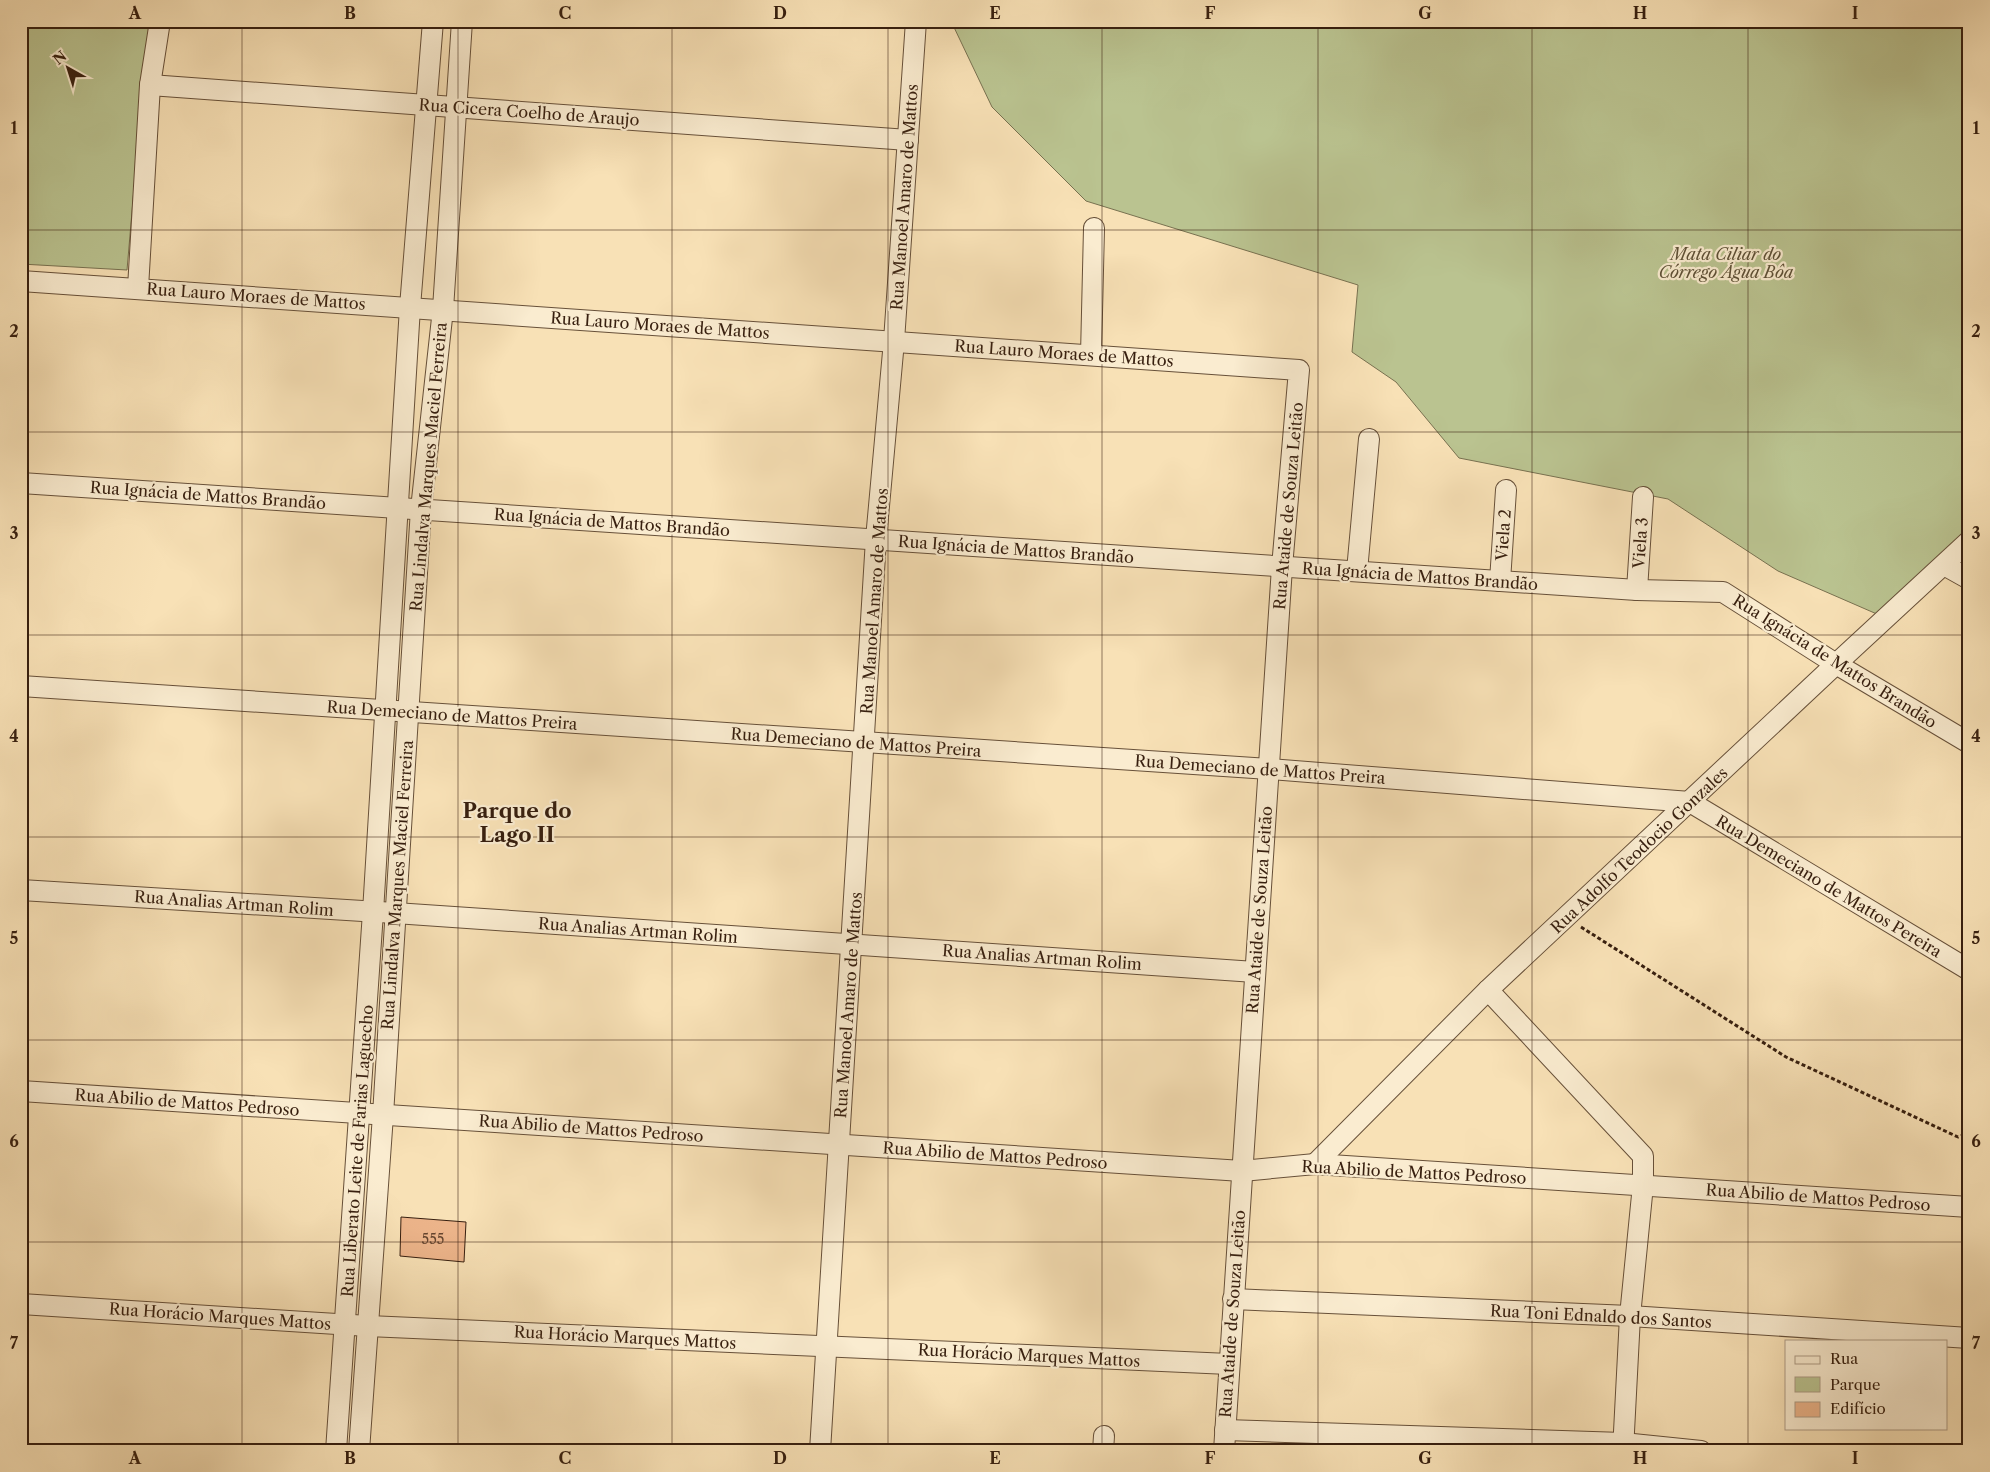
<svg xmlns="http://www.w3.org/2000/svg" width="1990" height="1472" font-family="'Libre Caslon Text',serif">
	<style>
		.green { fill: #bac390; stroke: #787150 }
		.building { fill: #ecb48a; stroke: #371f0f }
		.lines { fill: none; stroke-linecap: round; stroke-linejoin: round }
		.street-casing { stroke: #675039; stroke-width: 22 }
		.path { stroke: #371f0f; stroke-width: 3; stroke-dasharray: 4 2.5; stroke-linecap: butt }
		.street { stroke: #faecd0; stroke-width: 20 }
		.grid { fill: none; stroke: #371f0f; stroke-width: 1; stroke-opacity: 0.55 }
		.labels { text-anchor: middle; stroke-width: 4.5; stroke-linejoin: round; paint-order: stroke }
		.number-label { font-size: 14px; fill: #64442e }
		.street-label { font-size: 16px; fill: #371f0f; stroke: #faecd0 }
		.park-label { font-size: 16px; font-style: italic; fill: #5e5036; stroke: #faecd0 }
		.district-label { font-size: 21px; font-weight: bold; fill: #371f0f; stroke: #faecd0 }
		.neatline { fill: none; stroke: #371f0f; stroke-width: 2 }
		.grid-label { font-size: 16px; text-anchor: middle; font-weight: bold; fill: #371f0f }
	</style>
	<rect width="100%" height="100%" fill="#f8e1b6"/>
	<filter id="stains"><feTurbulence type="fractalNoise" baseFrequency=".004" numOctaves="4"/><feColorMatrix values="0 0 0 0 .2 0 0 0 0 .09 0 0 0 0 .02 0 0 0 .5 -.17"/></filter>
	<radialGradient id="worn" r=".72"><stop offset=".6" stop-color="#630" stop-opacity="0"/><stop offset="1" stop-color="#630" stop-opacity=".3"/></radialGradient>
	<g class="green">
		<path d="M21,21h134l-14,86 -14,163 -106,-6z"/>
		<path d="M951,21h1018v519l-83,78 -108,-47 -110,-72 -209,-41 -63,-76 -44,-30 6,-67 -272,-84 -94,-94z"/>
	</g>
	<path class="building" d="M401,1217l65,5 -2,40 -64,-6z"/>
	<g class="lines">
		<g class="street-casing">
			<g id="street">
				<path d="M150,85l758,55"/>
				<path d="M21,281l1278,89 -17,197 -58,884"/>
				<path d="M138,288l12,-203 10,-64"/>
				<path d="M1091,355l3,-127"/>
				<path d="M21,483l1616,107 86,2 113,72 133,79"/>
				<path d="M1944,565l25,14"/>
				<path d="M1357,571l12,-132"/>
				<path d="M1500,581l6,-91"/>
				<path d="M1637,590l6,-93"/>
				<path d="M21,686l1248,83 421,33 279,168"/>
				<path d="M21,890l374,23 860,59"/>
				<path d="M1488,990l155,166v29l-13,131 -7,135"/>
				<path d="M21,1091l1221,80 73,-7 654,43"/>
				<path d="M1315,1164l173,-174 348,-326 133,-123"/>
				<path d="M1233,1299l397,17 339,22"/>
				<path d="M21,1304l347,22 861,38"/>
				<path d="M1225,1430l398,13 78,8"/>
				<path d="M336,1451l37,-539 37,-605 23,-286"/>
				<path d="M359,1451l24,-336 38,-606 22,-200 19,-288"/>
				<path d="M820,1451l56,-912 18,-198 22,-320"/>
				<path d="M1103,1451l1,-15"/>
			</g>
		</g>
		<path class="path" d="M1581,927l205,130 172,80 11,-4"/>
		<use href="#street" class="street"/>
	</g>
	<path class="grid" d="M242,21v1430M458,21v1430M672,21v1430M888,21v1430M1102,21v1430M1318,21v1430M1532,21v1430M1748,21v1430M21,230h1948M21,432h1948M21,635h1948M21,837h1948M21,1040h1948M21,1242h1948"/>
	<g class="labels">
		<g class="number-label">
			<text x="433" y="1244">555</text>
		</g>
		<g class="street-label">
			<text transform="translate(529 112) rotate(4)" y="6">Rua Cicera Coelho de Araujo</text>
			<text transform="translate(904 197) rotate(-86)" y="6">Rua Manoel Amaro de Mattos</text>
			<text transform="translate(256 296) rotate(4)" y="6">Rua Lauro Moraes de Mattos</text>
			<text transform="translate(660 325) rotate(4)" y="6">Rua Lauro Moraes de Mattos</text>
			<text transform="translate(1064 353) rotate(4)" y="6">Rua Lauro Moraes de Mattos</text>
			<text transform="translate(428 467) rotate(-85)" y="6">Rua Lindalva Marques Maciel Ferreira</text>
			<text transform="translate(208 495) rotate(4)" y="6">Rua Ignácia de Mattos Brandão</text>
			<text transform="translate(1288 506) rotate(-85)" y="6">Rua Ataide de Souza Leitão</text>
			<text transform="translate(612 522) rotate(4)" y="6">Rua Ignácia de Mattos Brandão</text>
			<text transform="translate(1503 535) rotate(-86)" y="6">Viela 2</text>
			<text transform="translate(1640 543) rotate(-86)" y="6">Viela 3</text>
			<text transform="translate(1016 549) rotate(4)" y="6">Rua Ignácia de Mattos Brandão</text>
			<text transform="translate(1420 576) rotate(4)" y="6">Rua Ignácia de Mattos Brandão</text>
			<text transform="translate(874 601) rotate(-86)" y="6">Rua Manoel Amaro de Mattos</text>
			<text transform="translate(1835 661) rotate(32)" y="6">Rua Ignácia de Mattos Brandão</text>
			<text transform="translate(452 715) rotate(4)" y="6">Rua Demeciano de Mattos Preira</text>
			<text transform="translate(856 742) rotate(4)" y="6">Rua Demeciano de Mattos Preira</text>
			<text transform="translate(1260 769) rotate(4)" y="6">Rua Demeciano de Mattos Preira</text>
			<text transform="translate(1639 850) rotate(-43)" y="6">Rua Adolfo Teodocio Gonzales</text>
			<text transform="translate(397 885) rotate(-86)" y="6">Rua Lindalva Marques Maciel Ferreira</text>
			<text transform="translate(1829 886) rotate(31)" y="6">Rua Demeciano de Mattos Pereira</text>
			<text transform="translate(234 903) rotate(4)" y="6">Rua Analias Artman Rolim</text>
			<text transform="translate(1259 910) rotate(-86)" y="6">Rua Ataide de Souza Leitão</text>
			<text transform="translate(638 930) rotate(4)" y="6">Rua Analias Artman Rolim</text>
			<text transform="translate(1042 957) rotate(4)" y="6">Rua Analias Artman Rolim</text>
			<text transform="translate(848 1005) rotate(-86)" y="6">Rua Manoel Amaro de Mattos</text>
			<text transform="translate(187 1102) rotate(4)" y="6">Rua Abilio de Mattos Pedroso</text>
			<text transform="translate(591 1128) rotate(4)" y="6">Rua Abilio de Mattos Pedroso</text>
			<text transform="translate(357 1151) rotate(-86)" y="6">Rua Liberato Leite de Farias Laguecho</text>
			<text transform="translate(995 1155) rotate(4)" y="6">Rua Abilio de Mattos Pedroso</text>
			<text transform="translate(1414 1172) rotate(3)" y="6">Rua Abilio de Mattos Pedroso</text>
			<text transform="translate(1818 1197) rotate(4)" y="6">Rua Abilio de Mattos Pedroso</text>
			<text transform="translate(1232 1314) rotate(-86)" y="6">Rua Ataide de Souza Leitão</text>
			<text transform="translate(220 1316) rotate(4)" y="6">Rua Horácio Marques Mattos</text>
			<text transform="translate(1601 1316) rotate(3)" y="6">Rua Toni Ednaldo dos Santos</text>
			<text transform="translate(625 1337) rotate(3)" y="6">Rua Horácio Marques Mattos</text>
			<text transform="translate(1029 1355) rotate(3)" y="6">Rua Horácio Marques Mattos</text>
		</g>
		<g class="park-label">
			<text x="1726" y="260">Mata Ciliar do<tspan x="1726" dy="18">Córrego Água Bôa</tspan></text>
		</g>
		<g class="district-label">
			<text x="517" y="818">Parque do<tspan x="517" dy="24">Lago II</tspan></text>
		</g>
	</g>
	<rect width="1990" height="1472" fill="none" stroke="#f8e1b6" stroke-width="55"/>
	<rect x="1785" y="1340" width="162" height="90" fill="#faecd0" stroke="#ac9a83"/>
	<rect x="1795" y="1356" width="25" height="8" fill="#faecd0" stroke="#ac9a83"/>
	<text x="1830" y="1364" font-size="15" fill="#371f0f">Rua</text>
	<rect x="1795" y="1377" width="25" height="15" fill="#bac390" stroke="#ac9a83"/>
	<text x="1830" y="1390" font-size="15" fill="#371f0f">Parque</text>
	<rect x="1795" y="1402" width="25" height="15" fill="#ecb48a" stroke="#ac9a83"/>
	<text x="1830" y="1414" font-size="15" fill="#371f0f">Edifício</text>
	<g transform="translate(68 68) rotate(321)" stroke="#faecd0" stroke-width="4" paint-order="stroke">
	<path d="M0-4L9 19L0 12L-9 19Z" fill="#371f0f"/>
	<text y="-8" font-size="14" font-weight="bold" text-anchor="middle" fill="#371f0f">N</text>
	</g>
	<rect x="28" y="28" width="1934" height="1416" class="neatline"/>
	<g class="grid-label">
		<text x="135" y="19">A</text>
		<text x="350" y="19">B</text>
		<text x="565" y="19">C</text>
		<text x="780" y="19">D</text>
		<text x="995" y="19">E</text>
		<text x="1210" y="19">F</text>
		<text x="1425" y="19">G</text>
		<text x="1640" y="19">H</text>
		<text x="1855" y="19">I</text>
		<text x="14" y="134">1</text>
		<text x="1976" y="134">1</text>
		<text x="14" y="337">2</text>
		<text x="1976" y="337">2</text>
		<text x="14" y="539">3</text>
		<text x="1976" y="539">3</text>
		<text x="14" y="742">4</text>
		<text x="1976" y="742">4</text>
		<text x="14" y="944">5</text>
		<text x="1976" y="944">5</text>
		<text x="14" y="1147">6</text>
		<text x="1976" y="1147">6</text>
		<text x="14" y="1349">7</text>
		<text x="1976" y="1349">7</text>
		<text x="135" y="1464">A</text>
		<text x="350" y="1464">B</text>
		<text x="565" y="1464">C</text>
		<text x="780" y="1464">D</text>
		<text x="995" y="1464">E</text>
		<text x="1210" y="1464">F</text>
		<text x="1425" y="1464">G</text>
		<text x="1640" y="1464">H</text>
		<text x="1855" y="1464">I</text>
	</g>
	<rect width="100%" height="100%" filter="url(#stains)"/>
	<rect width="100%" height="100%" fill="url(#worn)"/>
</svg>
